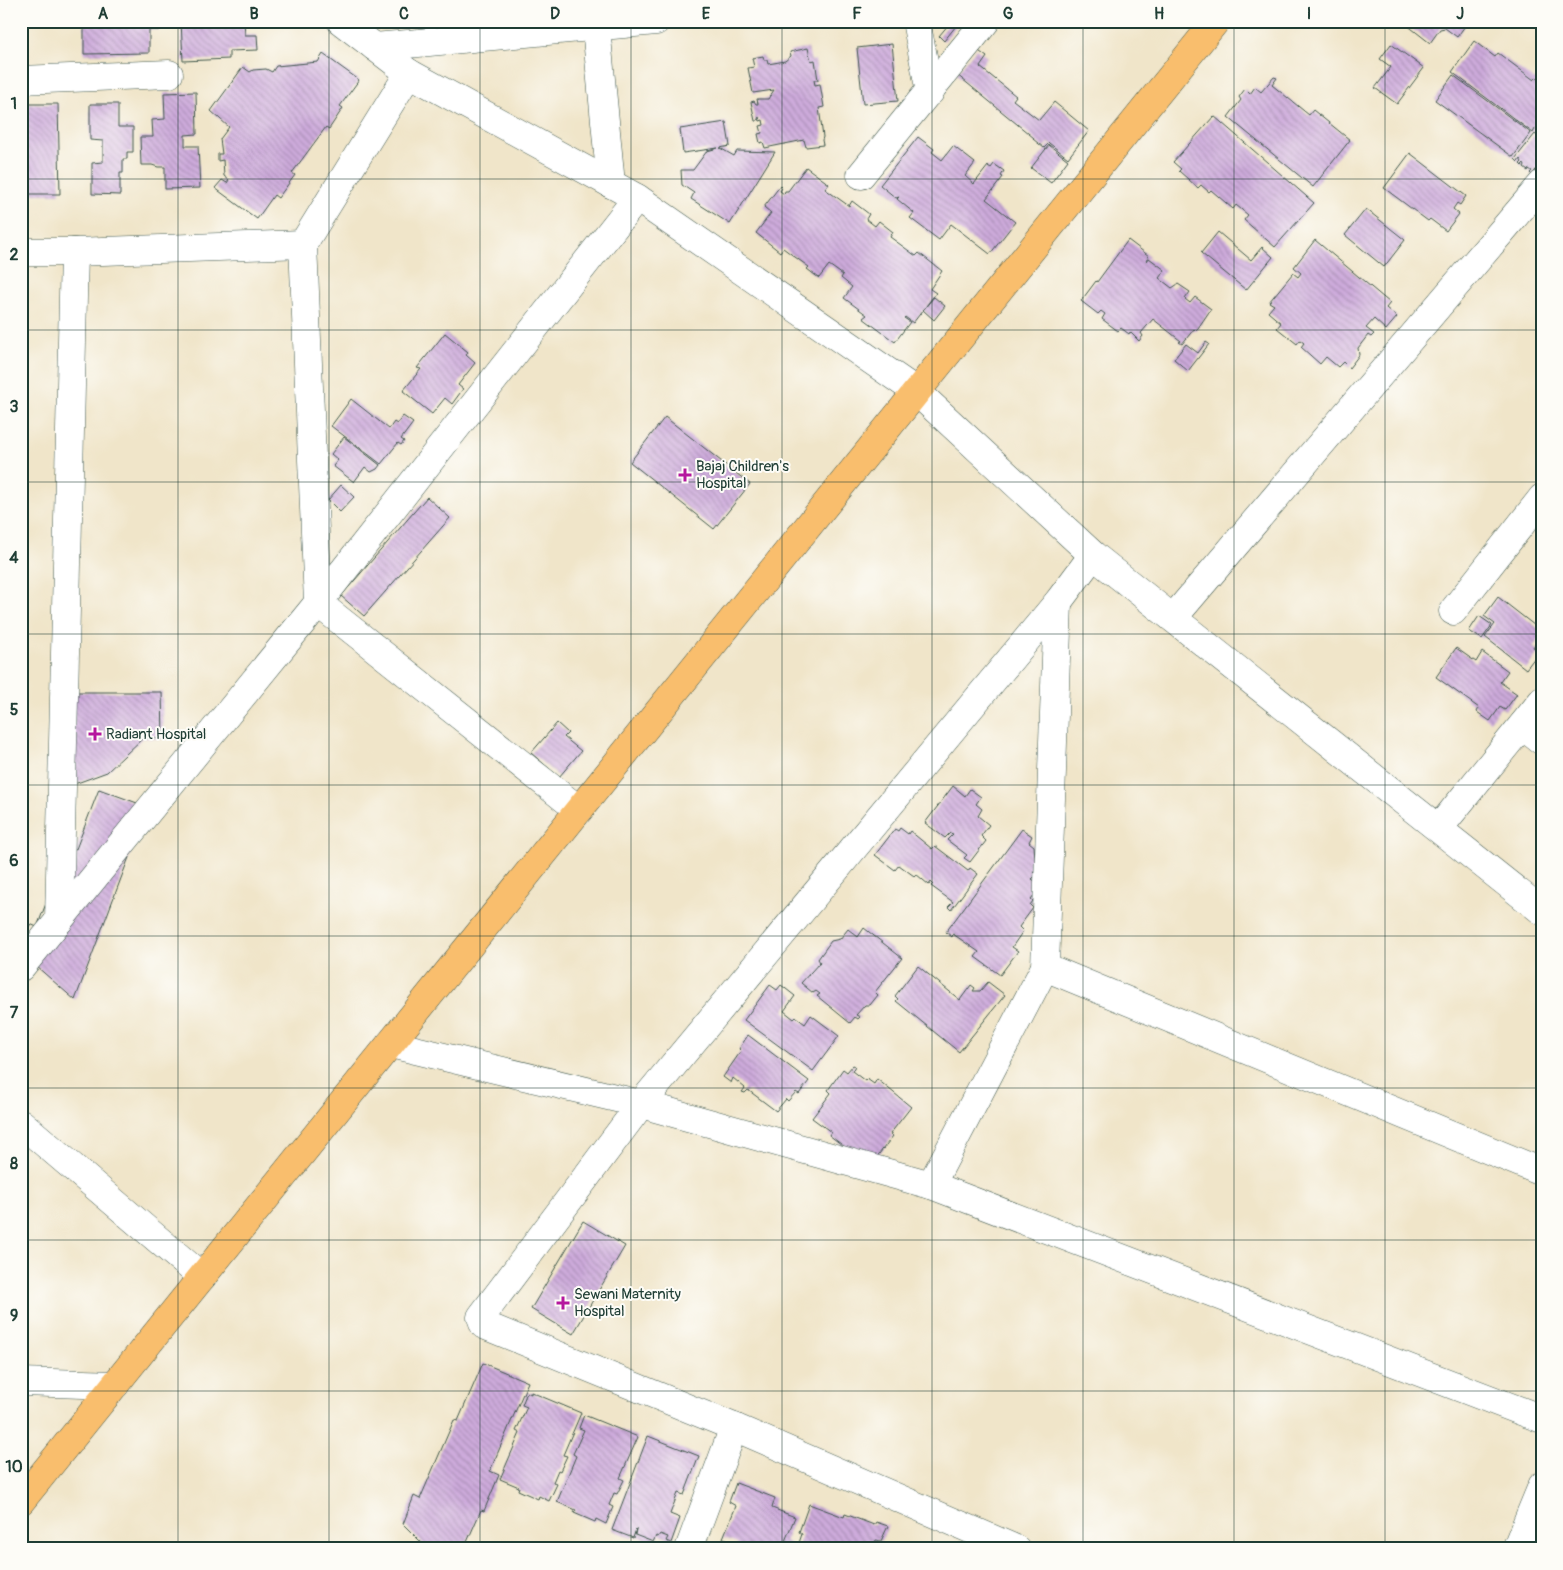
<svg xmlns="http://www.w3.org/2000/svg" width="1563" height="1570" font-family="Pangolin,sans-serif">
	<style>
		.building { fill: url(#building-back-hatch) }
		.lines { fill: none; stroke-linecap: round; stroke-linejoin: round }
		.minor-casing { stroke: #3e564a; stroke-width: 29 }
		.major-casing { stroke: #3e564a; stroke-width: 29 }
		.minor { stroke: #fff; stroke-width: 28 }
		.major { stroke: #f9be6d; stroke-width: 28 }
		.grid { fill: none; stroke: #1f3d34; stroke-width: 1; stroke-opacity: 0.55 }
		.poi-dot { fill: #b5179e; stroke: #fdfcf7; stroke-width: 2 }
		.labels { text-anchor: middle; stroke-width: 4; stroke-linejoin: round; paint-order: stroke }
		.poi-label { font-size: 15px; fill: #1f3d34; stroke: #fdfcf7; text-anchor: start }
		.neatline { fill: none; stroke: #1f3d34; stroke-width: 2 }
		.grid-label { font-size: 16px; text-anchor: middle; font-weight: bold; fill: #1f3d34 }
	</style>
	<defs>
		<pattern id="building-back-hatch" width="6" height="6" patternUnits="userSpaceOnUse" patternTransform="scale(1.25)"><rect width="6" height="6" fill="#ceabdc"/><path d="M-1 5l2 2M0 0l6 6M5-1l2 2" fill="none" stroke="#a78cb3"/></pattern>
	</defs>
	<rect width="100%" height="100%" fill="#fdfcf7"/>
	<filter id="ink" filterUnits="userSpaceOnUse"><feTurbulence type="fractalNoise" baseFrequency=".02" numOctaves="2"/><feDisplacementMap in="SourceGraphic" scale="10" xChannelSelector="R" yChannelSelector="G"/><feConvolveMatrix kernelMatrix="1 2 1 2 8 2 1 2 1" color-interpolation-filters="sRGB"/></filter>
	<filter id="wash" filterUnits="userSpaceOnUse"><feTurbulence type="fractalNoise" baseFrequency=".0096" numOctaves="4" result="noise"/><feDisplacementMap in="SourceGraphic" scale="20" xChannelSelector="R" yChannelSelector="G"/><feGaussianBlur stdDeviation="1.12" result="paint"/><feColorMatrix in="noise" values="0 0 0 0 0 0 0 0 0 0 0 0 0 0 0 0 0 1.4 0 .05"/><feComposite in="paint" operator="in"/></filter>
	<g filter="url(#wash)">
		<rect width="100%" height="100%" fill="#f0e5c9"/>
		<g id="blocks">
			<g class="building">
				<path d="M84,21h76v9h-11v23l-65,1z"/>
				<path d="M181,21h63l1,14h12l1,15 -29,1v8l-46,2z"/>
				<path d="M946,21h14l-16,20 -5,-5 10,-12z"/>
				<path d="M1402,21h57l6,5 -8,11 -12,-9 -5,1 -10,14z"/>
				<path d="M1474,41l21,16 3,-4 36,27 3,-3 5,4v53l-7,-5 -2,4 -81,-61z"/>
				<path d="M892,44l6,57 -35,3 -6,-56z"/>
				<path d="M1391,44l33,24 -27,36 -22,-16 16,-21 -11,-8z"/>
				<path d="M808,48l3,13 4,-1 3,20h-4l1,5 5,-1 4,23 -5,1 4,29 -1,3 1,5 -17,2 -2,-7 -39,8 -2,-6 -3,1 -2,-9 4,-1 -2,-7 4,-1 -1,-5 -3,1 -1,-4 -2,4h-2l-4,-19 3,-1 2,3h2l-1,-5h11l6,-9 -21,3 -5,-25 6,-1 -2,-9 11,-2 1,4h3l1,4 17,-3 6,-5 -1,-4z"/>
				<path d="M976,49l11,8 -7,10 36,29 -3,4 26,20 15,-18 35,29 -21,27 -19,-15 -5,5 -11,-9 1,-1 -78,-64z"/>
				<path d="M323,54l36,26 -19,26 3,2 -14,21 -3,-2 -34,46 3,2 -17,23 -4,-3 -17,24 -42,-31 7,-8 5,3 2,-3 -5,-4 -1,-16 -5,1v-7h4l-2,-15 9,-12 -18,-16 32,-44 7,5 3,-2 13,-1 6,3 4,-6 42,-4z"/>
				<path d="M1453,75l78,58 -18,24 -78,-57z"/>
				<path d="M1274,77l3,1 -5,7 37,30 4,-5 37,30 -37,47 -85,-70 13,-17 -2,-3 6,-8 5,5 5,-7 6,5z"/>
				<path d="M196,92l1,42 -12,1v11h13l2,42 -35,1v-22h-7l-6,-2h-11l-1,-28h13l-1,-17 13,-1 -1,-26z"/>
				<path d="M25,104h33l2,90h-31l-1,-23h-7v-47h5z"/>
				<path d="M90,104h28v23h15v25h-6v7h-4v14h-3v22l-28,-1v-31l11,-1v-21l-13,-1z"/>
				<path d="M1214,116l100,87 -39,44 -31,-27 4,-5 -12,-10 -3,4 -22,-19 -2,2 -8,-7 -3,3 -19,-17 2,-2 -8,-7z"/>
				<path d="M726,122l4,24 -10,2 14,8 3,-5 38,1 -45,72 -39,-25 3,-6 -12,-8 -1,-15h12l14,-19 11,-3 -35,5 -3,-24z"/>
				<path d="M1535,134l7,6v22l-10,13 -2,-2 2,-2 -3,-2 -1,2 -4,-3 1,-2 -1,-2 -2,2 -2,-2 2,-2 -2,-3 -2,3 -3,-3z"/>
				<path d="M918,137l16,12 -2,3 10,8 11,-14 22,17 -10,13 9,8 14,-18 3,2 3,-4 10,7 -3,5 2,1 -17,22 29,23 -25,32 -39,-30 -12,16 -29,-22 4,-5 -17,-14 2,-2 -3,1 -16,-13z"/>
				<path d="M1049,145l19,15 -17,23 -20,-15z"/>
				<path d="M1410,153l56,43 -6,9 -3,-2 -4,6 6,5 -13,17 -16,-12 -2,2 -44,-33z"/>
				<path d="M806,167l23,17 -4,5 24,17 3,-5 17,13 -3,5 9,7 4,-5 14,11 -3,5 26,19 3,-3 23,18 -12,18 6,4 -23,30 -8,-6 -1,1 6,4 -15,20 -32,-24 4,-3 -23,-17 8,-11 -11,-9 2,-3 -14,-10 -10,13 -12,-9 2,-2 -14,-10 -12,-9 -3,4 -24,-19 15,-20 -7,-6 16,-21 2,2 -2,3 4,3 1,-3h3z"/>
				<path d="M1366,209l39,31 -21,27 -39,-32z"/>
				<path d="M1218,232l33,28 11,-13 11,10 -27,33 -45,-37z"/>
				<path d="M1128,240l21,16 -3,4 1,1 2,-3 16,12 -6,8 13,10 6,-4 12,8 -5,7 5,4 5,-6 16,12 -15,22 -2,-2 -12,15 -3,-2 2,-1 -28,-22 -12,14 2,3 -4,5 -9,-9 -1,2 -8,-6 -3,3 -16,-12 3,-5 -4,-3 -3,3 -17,-13 15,-20 1,1z"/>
				<path d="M1315,240l75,63 -4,5 11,9 -11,13 -12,-11 -8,9 8,6 -3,3 -3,-2 -10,13 1,7 -10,13 -6,-6 -5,5 -12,-10 -6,7 -19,-17 3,-4 -4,-3 -3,4 -20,-16 4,-5 -13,-11 6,-7 -5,-3 24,-29 5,4 3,-4 -7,-6z"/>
				<path d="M934,297l11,9 -11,14 -11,-10z"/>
				<path d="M445,333l23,19 -2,3 9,8 -17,22 5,4 -11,15 -7,-6 -13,16 -29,-23 18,-22 -4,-1z"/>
				<path d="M1206,342l3,2 -21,27 -14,-12 12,-15 12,9z"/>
				<path d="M351,399l38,30 5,-7 3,2 6,-8 10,7 -12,16 3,2 -3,4 -3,-2 -17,21 -50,-38z"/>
				<path d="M665,417l85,67 -36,45 -84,-67z"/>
				<path d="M344,437l36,28 -3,4 -6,3 -6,-5 -11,15 -21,-16 5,-6 -7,-6z"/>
				<path d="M341,485l13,12 -14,15 -12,-12z"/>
				<path d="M427,497l23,21 -86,98 -23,-20z"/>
				<path d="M1498,597l41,32 3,-3v9l-9,12 6,5 -13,17 -41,-32 10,-13 -11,-8z"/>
				<path d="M1479,616l13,9 -10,14 -13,-8z"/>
				<path d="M1456,648l20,14 6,-10 26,19 -8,11 17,12 -12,16 -5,-3 -10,14 -13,-9 2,-4 -43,-31z"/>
				<path d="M69,692h93l1,47 -20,-1 -36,34 -38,14z"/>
				<path d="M557,723l11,10 -4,4 17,14 -22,26 -28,-24z"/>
				<path d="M953,786l12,10 5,-7 11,8 -5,7 6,5 -4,7 11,9 -8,11 5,5 -16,21 -6,-4 3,-3 -20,-15 6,-6 -3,-1 -5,5 -20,-15z"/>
				<path d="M99,789l49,18 -73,193 -39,-34 -15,-19 9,-23 7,3 31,-81 8,3z"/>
				<path d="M900,828l8,6 2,-3 22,18 3,-3 33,25 2,-3 8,6 -27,36 -3,-3 5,-5 -22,-16 2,-2 -2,-2 -2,3 -13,-11 -2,2 -15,-11 -4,5 -20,-15 20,-26 3,2z"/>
				<path d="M1022,829l10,7 -3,6 5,4 2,22 -3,4 3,3 -4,4 9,7 -10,13 2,2 -3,4 3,3 -14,19 4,4 -11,16 6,4 -18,24 -25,-18 4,-5 -26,-18 -1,3 -6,-5z"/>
				<path d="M864,928l38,30 -27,34 3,3 -8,10h-5l-9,10 4,2 -2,2 -3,-2 -5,6 -33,-27 3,-2 -4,-3 -3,2 -12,-10 19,-21 -2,-3 13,-18 9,-2 8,-10 10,8z"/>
				<path d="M918,966l42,34 11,-15 4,3 -2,3h7l8,-9 17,13 -46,57 -63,-51 2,-2 -3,-3z"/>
				<path d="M770,985l7,5 4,-5 14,11 -11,15 10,8 2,-2 9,7 6,-9 28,21 -26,35 -69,-51z"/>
				<path d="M748,1035l61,46 -10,13 -3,-2 -8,9 -2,-2 -10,12 -28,-21 -3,3 -3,-1 3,-4 -12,-10 -2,5 -8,-6 18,-26 -2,-2z"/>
				<path d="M853,1065l2,1 -3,5 13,10 2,-2 7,5 3,-5 34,28 -21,27 3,2 -21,27 -18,-9 -25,-19 2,-3 -19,-14 19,-25 -3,-3 15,-21 4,3z"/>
				<path d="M583,1221l42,25 -52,88 -42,-25z"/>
				<path d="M483,1363l45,19 -38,89 9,4 -15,36 -3,-1 -17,39h-36l-25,-25 11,-28 6,3 34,-79 4,1z"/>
				<path d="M527,1392l4,2v-2l50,21 -18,42 4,1 -7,15 -2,-1 -5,12 4,2 -8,17 -10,-5 -1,3 -20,-9 1,-3 -19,-8 20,-46 -4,-2 11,-24 -5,-2z"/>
				<path d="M584,1415l54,22 -18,41 4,2 -7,14 -3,-1 -5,12 4,2 -7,17 -10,-5 -1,3 -21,-9 2,-3 -19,-8 19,-46 -3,-2 11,-24 -5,-2z"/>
				<path d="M648,1436l51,20 -15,39 -6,-2 -8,21 10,4 -9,25 -5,-2 2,-4 -8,-3 -2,3 -2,-1 -3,6 -18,-7 1,-6 -3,9 -21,-8z"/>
				<path d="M736,1483l39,15 -3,10 23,9 -10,24 6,3 -2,5h-54l3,-6 -15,-5 13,-32 -7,-4z"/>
				<path d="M809,1504l35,13 1,-3 29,11 2,-3 12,4 -7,15 -5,-1 -3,9h-76l5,-15 -3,-2z"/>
			</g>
		</g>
	</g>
	<g filter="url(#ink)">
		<use href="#blocks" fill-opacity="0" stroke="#3e564a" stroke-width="1"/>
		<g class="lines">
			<g class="minor-casing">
				<g id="minor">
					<path d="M341,21l68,52 228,125 280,194 176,163 449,356"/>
					<path d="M916,21l14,71"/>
					<path d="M596,27l15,157"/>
					<path d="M375,47l281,-26"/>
					<path d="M409,73l-106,171 15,359 261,207"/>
					<path d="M21,80l148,-6"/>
					<path d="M861,175l125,-154"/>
					<path d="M21,252h53l229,-8"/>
					<path d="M1058,602l-13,365 497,205"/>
					<path d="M1453,611l89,-113"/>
					<path d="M1173,618l369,-434"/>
					<path d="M1522,726l20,15"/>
					<path d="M1439,828l103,-127"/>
					<path d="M59,921l15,-669"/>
					<path d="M21,967l297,-364 319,-405"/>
					<path d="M390,1044l251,60 290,81 611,234"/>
					<path d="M21,1123l181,154"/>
					<path d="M931,1185l114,-218"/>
					<path d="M21,1382l94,3"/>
					<path d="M689,1549l45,-122"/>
					<path d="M1016,1549l-282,-122 -250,-102 -3,-8 160,-213 417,-502 35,-47"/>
					<path d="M1516,1549l26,-63"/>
				</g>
			</g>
			<g class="major-casing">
				<path id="major" d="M21,1501l1195,-1480"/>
			</g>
			<use href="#minor" class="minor"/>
			<use href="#major" class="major"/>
		</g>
	</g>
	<path class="grid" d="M178,21v1528M329,21v1528M480,21v1528M631,21v1528M782,21v1528M932,21v1528M1083,21v1528M1234,21v1528M1385,21v1528M21,179h1521M21,330h1521M21,482h1521M21,634h1521M21,785h1521M21,936h1521M21,1088h1521M21,1240h1521M21,1391h1521"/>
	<g class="poi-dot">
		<path d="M682.5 467.5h5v5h5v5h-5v5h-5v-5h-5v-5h5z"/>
		<path d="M92.5 726.5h5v5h5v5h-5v5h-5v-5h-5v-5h5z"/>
		<path d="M560.5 1295.5h5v5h5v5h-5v5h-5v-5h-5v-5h5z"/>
	</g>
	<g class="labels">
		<g class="poi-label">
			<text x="696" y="471">Bajaj Children's<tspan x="696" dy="17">Hospital</tspan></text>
			<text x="106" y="739">Radiant Hospital</text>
			<text x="574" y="1299">Sewani Maternity<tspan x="574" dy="17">Hospital</tspan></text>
		</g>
	</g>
	<rect width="1563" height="1570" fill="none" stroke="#fdfcf7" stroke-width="55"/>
	<rect x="28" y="28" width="1508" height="1514" class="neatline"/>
	<g class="grid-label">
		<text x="103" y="19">A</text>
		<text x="254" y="19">B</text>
		<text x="404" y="19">C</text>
		<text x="555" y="19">D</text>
		<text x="706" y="19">E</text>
		<text x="857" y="19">F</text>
		<text x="1008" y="19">G</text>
		<text x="1159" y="19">H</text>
		<text x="1309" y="19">I</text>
		<text x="1460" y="19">J</text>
		<text x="14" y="109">1</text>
		<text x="14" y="260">2</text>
		<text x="14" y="412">3</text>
		<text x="14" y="563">4</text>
		<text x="14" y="715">5</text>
		<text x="14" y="866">6</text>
		<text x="14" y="1018">7</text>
		<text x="14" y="1169">8</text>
		<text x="14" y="1321">9</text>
		<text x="14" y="1472">10</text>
	</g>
</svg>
